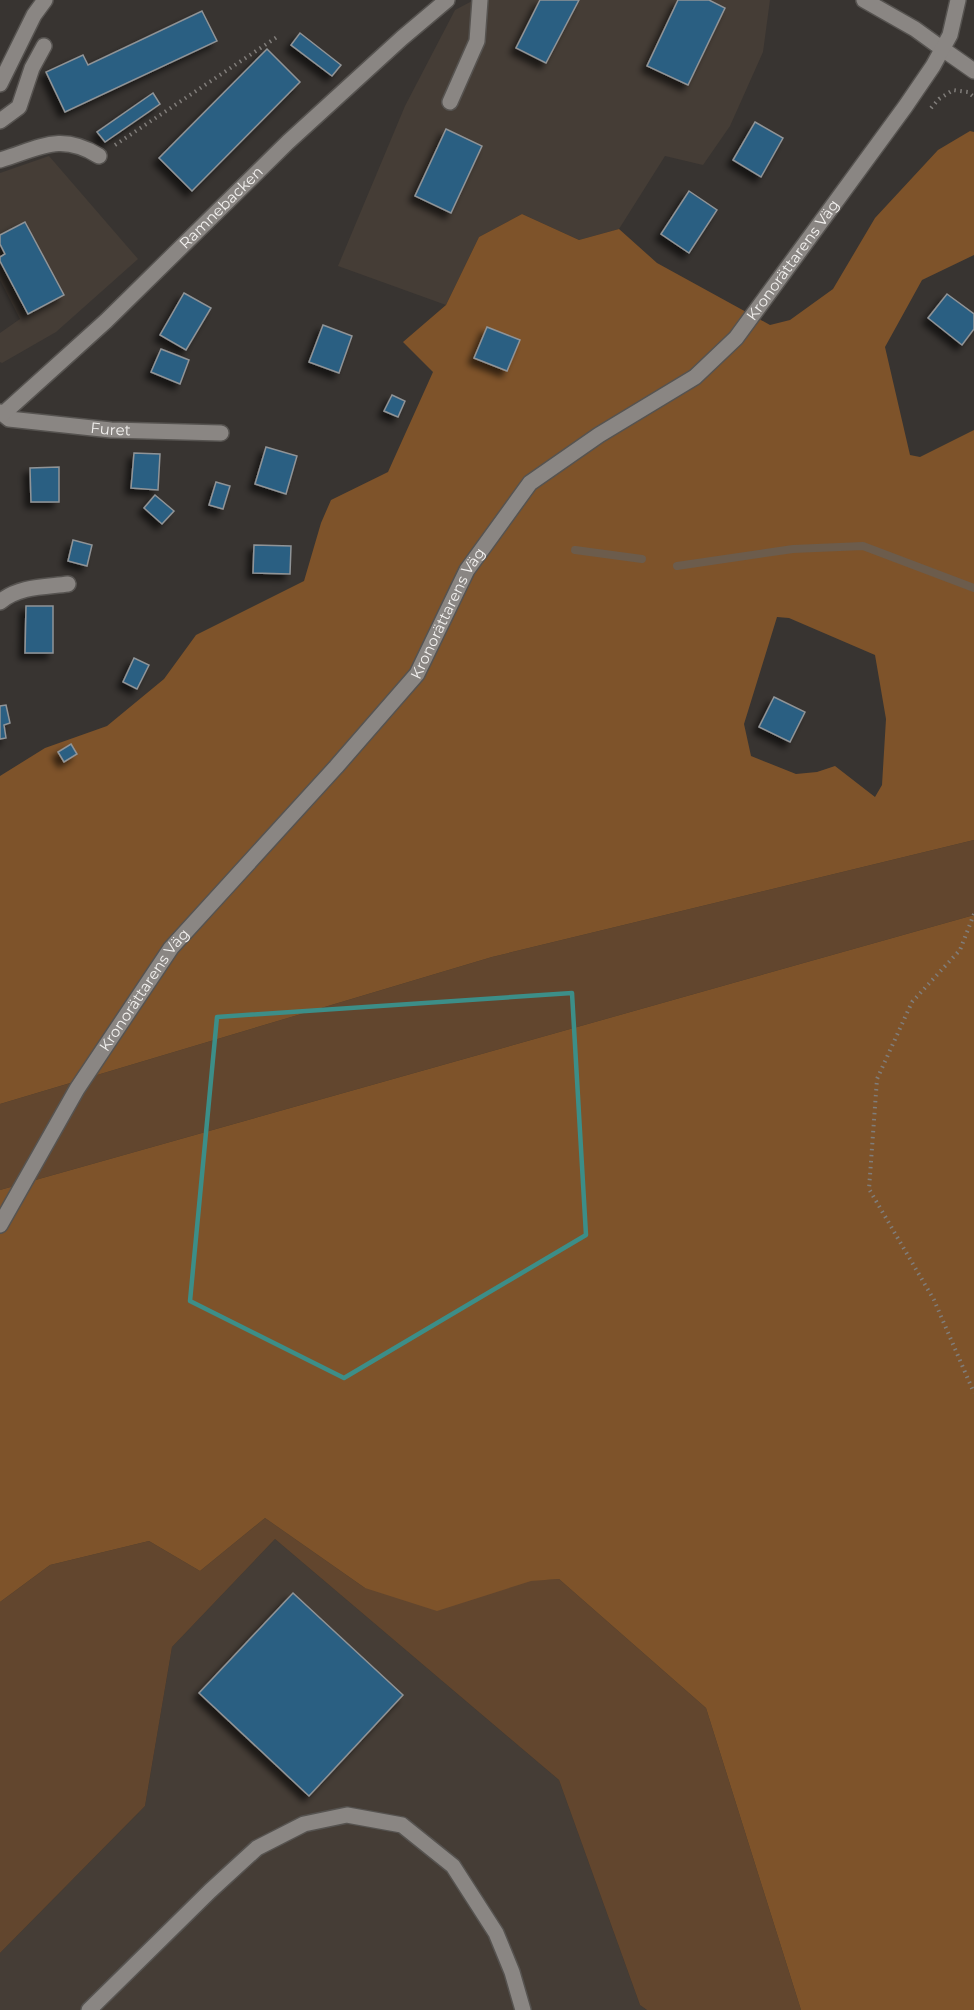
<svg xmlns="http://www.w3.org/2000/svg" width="974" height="2010" font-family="Montserrat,sans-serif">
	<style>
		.built { fill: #453d36 }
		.green { fill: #62462e }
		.forest { fill: #7e532a; fill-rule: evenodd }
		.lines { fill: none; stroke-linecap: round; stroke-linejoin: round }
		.stream { stroke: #6c5c4c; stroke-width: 8 }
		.building { fill: #2b5e82; stroke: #909497; stroke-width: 1.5; filter: url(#shadow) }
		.service-casing { stroke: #565350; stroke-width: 18 }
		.minor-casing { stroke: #565350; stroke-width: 18 }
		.tertiary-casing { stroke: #565350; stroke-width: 18 }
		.path { stroke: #807d7a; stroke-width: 4; stroke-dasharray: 1.5 4.5; stroke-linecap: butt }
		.service { stroke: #8a8683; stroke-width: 15 }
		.minor { stroke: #8a8683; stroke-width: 15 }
		.tertiary { stroke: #8a8683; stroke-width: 15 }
		.marked { fill: none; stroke: #3c8e88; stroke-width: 4.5; stroke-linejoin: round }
		.labels { text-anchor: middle; stroke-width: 4.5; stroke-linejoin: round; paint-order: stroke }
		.street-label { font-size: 15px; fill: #f2f0ee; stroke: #383431 }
	</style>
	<defs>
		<filter id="shadow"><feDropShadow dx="-5.5" dy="5.5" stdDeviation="3" flood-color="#0009"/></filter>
	</defs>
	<rect width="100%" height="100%" fill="#383431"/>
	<g class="built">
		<path d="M474,0h296l-7,52 -33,74 -27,39 -38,-9 -46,73 -40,11 -57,-26 -43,23 -33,68 -108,-39 67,-160 50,-96z"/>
		<path d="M49,156l89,103 -82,73 -54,31 -2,-1v-29l20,-14 -20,-39v-107z"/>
		<path d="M275,1539l284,241 81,225 7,5h-647v-57l145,-147 27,-159z"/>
	</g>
	<g class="green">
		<path d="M974,840v75l-974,275v-86l492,-147z"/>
		<path d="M265,1518l100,70 194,-9 147,129 95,302h-154l-7,-5 -81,-225 -284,-241 -103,108 -27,159 -145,147v-351l50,-37 99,-24 51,30z"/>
	</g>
	<g class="forest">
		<path d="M970,131l4,1v123l-52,25 -37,67 25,108 10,2 54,-27v410l-482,117 -492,147v-328l45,-28 62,-22 57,-47 32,-44 108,-54 17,-58 10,-23 57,-28 45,-100 -30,-30 43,-37 33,-68 43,-23 57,26 40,-11 38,34 113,62 20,-5 43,-31 42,-71 63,-68zM777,617l12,1 86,37 11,64 -4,66 -7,12 -40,-31 -18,6 -21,2 -45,-18 -7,-32z"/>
		<path d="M974,915v1095h-173l-95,-302 -147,-129 -28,2 -94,30 -72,-23 -100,-70 -65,53 -51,-30 -99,24 -50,37v-412z"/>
	</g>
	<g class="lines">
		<g class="stream">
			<path d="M575,550l67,9"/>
			<path d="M677,566l116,-17 70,-3 111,42"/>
		</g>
	</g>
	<g class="building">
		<path d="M540,0h39l-33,63 -30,-15z"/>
		<path d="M678,0h31l16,8 -37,77 -41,-19z"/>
		<path d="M202,11l15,30 -152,71 -19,-40 37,-17 5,10z"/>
		<path d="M300,33l41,32 -9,11 -41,-31z"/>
		<path d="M267,49l33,33 -108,109 -33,-33z"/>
		<path d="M153,93l7,11 -55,38 -8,-10z"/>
		<path d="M755,122l28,16 -22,39 -28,-17z"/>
		<path d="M446,129l36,17 -31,67 -36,-17z"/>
		<path d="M689,191l28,19 -28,43 -28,-19z"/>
		<path d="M25,222l39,73 -36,19 -28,-53v-4l5,-3 -5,-10v-9z"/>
		<path d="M184,293l27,15 -25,42 -26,-15z"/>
		<path d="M947,294l27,20v15l-12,16 -34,-27z"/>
		<path d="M323,325l29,11 -13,37 -30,-11z"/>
		<path d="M487,327l33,13 -13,31 -33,-13z"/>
		<path d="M161,349l28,11 -9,24 -29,-12z"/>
		<path d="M392,395l13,6 -7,16 -14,-6z"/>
		<path d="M266,447l31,9 -11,38 -31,-10z"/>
		<path d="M134,453l26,1 -2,36 -27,-2z"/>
		<path d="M59,467v35h-28l-1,-34z"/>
		<path d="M216,482l14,4 -7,23 -14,-4z"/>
		<path d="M155,495l19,16 -12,13 -18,-16z"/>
		<path d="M73,540l19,5 -5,21 -19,-5z"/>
		<path d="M254,545l37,1 -1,28 -37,-1z"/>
		<path d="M26,606h27v47h-28z"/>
		<path d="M134,658l15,7 -12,24 -14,-7z"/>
		<path d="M774,697l31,15 -15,30 -31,-15z"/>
		<path d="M6,705l4,18 -6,2 2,13 -6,1v-33z"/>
		<path d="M71,744l6,10 -13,8 -6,-10z"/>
		<path d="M293,1593l110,102 -94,101 -110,-103z"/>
	</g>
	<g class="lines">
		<g class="service-casing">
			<g id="service">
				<path d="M0,84l34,-69 11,-15"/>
				<path d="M450,102l27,-61 3,-41"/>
				<path d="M0,121l19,-14 13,-39 12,-22"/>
				<path d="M0,160c40,-12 60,-28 99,-4"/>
				<path id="s1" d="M3,414l6,5 102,11 110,3"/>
				<path d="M0,602c19,-16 45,-15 68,-18"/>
				<path d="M89,2010l121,-119 47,-43 47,-24 43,-9 55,10 51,41 43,67 16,39 11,38"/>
			</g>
		</g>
		<g class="minor-casing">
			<g id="minor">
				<path d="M864,0l51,29 29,21"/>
				<path id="s2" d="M0,412l3,2 103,-93 182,-179 114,-104 45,-38"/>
			</g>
		</g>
		<g class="tertiary-casing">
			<g id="tertiary">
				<path d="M944,50l30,21"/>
				<path id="s3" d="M0,1225l77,-136 94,-141 165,-181 81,-93 50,-104 63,-87 69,-48 96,-58 41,-39 169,-231 28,-41 17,-31 8,-35"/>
			</g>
		</g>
		<g class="path">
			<path d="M931,108l8,-9 14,-9 15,2 6,5"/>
			<path d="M115,145l162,-108"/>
			<path d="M974,914l-14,36 -48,52 -35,77 -8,110 65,111 40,93"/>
		</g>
		<use href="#service" class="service"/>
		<use href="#minor" class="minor"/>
		<use href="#tertiary" class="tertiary"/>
	</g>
	<path class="marked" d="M572,993l14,242 -242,143 -154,-77 27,-284z"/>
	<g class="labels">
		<g class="street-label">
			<text dy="5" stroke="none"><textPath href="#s2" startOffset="304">Ramnebacken</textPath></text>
			<text dy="5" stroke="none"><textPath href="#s3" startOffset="1266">Kronorättarens Väg</textPath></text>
			<text dy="5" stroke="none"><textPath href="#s1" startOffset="110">Furet</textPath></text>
			<text dy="5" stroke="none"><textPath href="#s3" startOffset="762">Kronorättarens Väg</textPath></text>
			<text dy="5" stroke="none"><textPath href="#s3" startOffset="276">Kronorättarens Väg</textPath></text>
		</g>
	</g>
</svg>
